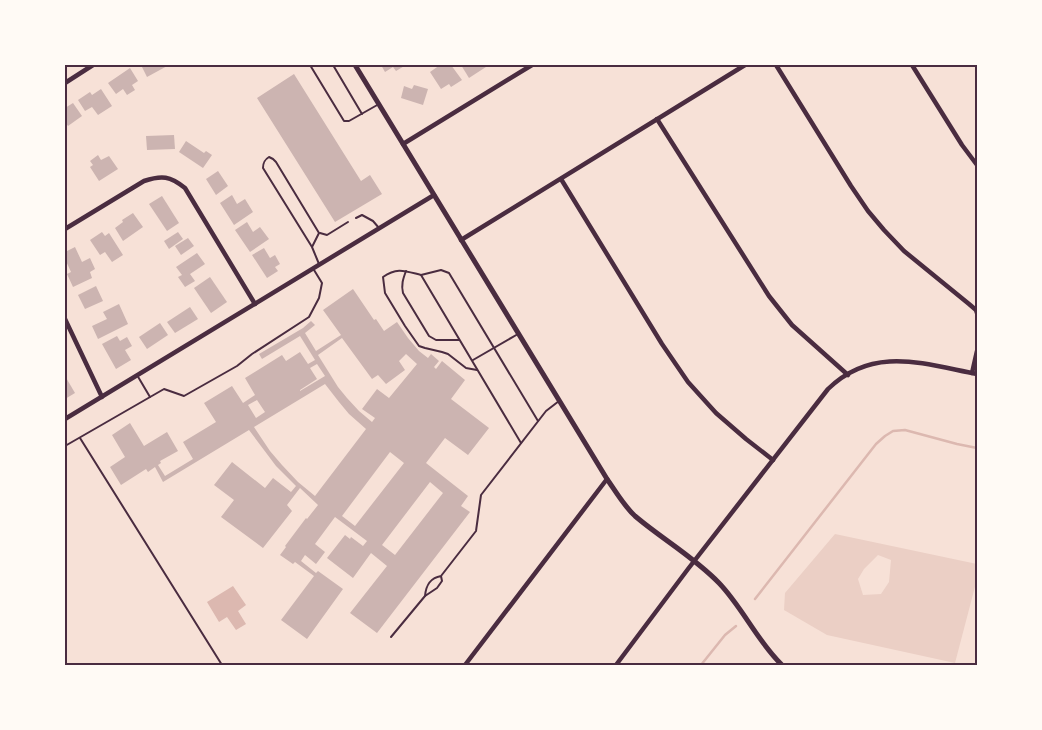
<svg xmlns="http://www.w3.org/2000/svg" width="1042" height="730" font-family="'PT Sans',sans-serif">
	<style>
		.green { fill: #ebcfc5; fill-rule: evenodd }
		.water { fill: #dcb8b0 }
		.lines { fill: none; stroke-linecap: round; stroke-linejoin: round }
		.stream { stroke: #dcb8b0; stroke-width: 2.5 }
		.building { fill: #ccb4b1; fill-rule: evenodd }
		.service { stroke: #4a2c40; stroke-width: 2 }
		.minor { stroke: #4a2c40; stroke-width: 4.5 }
		.tertiary { stroke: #4a2c40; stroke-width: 5 }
		.neatline { fill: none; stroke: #4a2c40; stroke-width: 2 }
	</style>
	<rect width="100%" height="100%" fill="#f7e1d7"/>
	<path class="green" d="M835,534l142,30v15l-22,84 -128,-28 -43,-25 1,-17zM878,555l13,5 -2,22 -8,12 -18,1 -5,-16 6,-10z"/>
	<path class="water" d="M233,586l13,19 -8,6 8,13 -10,6 -9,-13 -8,5 -12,-20z"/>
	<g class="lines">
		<g class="stream">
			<path d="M755,599l121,-155 9,-8 8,-5 12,-1 52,14 20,4"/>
			<path d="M701,665l24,-30 11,-9"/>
		</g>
	</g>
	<g class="building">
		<path d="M141,65h28l-22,12z"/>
		<path d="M381,65h25l-10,6 -3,-4 -8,5z"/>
		<path d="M440,65h11l11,15 -11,7 -2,-3 -8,5 -11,-17z"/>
		<path d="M461,65h28l-20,13z"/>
		<path d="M130,68l8,13 -6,4 3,5 -8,5 -4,-6 -7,5 -8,-11z"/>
		<path d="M294,74l67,107 9,-6 12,19 -47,28 -78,-124z"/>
		<path d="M414,85l14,4 -5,16 -22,-7 3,-12 8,3z"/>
		<path d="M101,89l11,17 -14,9 -6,-8 -7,4 -7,-11 12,-8 2,3z"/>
		<path d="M73,103l9,13 -14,10 -3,-4v-14z"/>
		<path d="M174,135l1,14 -28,1 -1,-14z"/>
		<path d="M186,141l18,12 2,-2 6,4 -9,13 -24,-16z"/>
		<path d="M98,155l3,5 8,-4 9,13 -19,12 -9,-14 3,-2 -3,-4z"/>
		<path d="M218,171l10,15 -12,9 -10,-16z"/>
		<path d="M232,195l5,9 8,-5 8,13 -19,13 -14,-22z"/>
		<path d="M162,196l17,27 -12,8 -18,-27z"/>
		<path d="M133,213l10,14 -20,14 -8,-13 8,-6 -1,-2z"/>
		<path d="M247,222l6,10 7,-5 9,12 -19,13 -15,-22z"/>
		<path d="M102,232l3,4 4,-3 14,22 -11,7 -7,-10 -5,3 -10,-15z"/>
		<path d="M178,232l5,7 -14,10 -5,-8z"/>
		<path d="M188,238l6,8 -13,9 -6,-9z"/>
		<path d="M75,247l7,15 8,-4 5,11 -5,3 2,6 -19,9 -6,-13 4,-2 -6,-13v-7z"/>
		<path d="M264,248l6,10 5,-3 5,9 -5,3 3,4 -11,7 -15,-23z"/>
		<path d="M197,253l8,11 -15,10 5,7 -10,6 -7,-10 4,-2 -6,-8z"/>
		<path d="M210,277l17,25 -16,11 -17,-25z"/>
		<path d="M96,286l7,15 -18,8 -7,-14z"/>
		<path d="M353,289l21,31 2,-1 8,12 13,-9 11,16 11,13 9,7 3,-4 8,7 -5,6 2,2 6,-8 23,19 -14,19 38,29 -21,27 -23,-17 -19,25 42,33 -7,10 9,6 -93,121 -27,-20 37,-47 -16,-13 -18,25 -26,-20 18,-23 5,4 1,-2 12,9 4,-5 -32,-24 -20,27 10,8 -9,12 -11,-9 -4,6 15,12 2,-2 25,18 -36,50 -26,-19 33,-44 -19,-14 -2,2 -13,-9 6,-8 -1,-1 21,-28 1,1 11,-14 -18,-17 -13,17 5,6 -29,37 -42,-31 13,-17 -20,-15 18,-23 33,26 8,-10 18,14 5,-6 -20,-20 -27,-36 -86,52 -8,-15 -7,5 -2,-3 -25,16 -11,-18 15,-10 -13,-22 18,-12 14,23 23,-14 11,19 -18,10 1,2 -3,2 7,11 28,-17 -10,-17 33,-20 -12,-19 28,-17 11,17 12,-8 -10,-17 37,-23 4,6 14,-9 8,12 7,-4 -15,-24 -38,23 -3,-5 44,-26 8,-7 4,4 -10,8 11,18 25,-16 -18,-25zM342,338l30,41 6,-4 8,9 19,-14 -6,-9 7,-7 11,10 -28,34 -12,-9 -15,20 13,9 -3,4 -13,-11 -12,-13 -9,-11 -20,-32zM317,364l8,12 -25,15v-1l17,-11 -7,-11zM325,384l14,18 10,12 17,15 -51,67 -17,-14 -16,-17 -12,-14 -16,-24zM257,400l8,12 -9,6 -8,-13zM390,452l14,11 -49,63 -13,-10zM430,482l13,11 -48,62 -13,-10z"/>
		<path d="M119,304l9,20 -30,15 -6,-13 15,-7 -4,-7z"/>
		<path d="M190,307l8,12 -23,14 -8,-11z"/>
		<path d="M160,323l8,12 -21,14 -8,-12z"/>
		<path d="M117,336l3,5 7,-4 5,9 -7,4 6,10 -15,9 -14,-25z"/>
		<path d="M65,376l10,17 -10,6z"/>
	</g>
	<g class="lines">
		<g class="service">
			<path d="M310,65l34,56h5l30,-17"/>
			<path d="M333,65l29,49"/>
			<path d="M356,218l6,-3 11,6 6,7"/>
			<path d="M320,233l7,2 21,-13"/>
			<path d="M312,247l7,-14 -43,-71 -3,-3 -4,-2c-5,3 -6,6 -6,11l49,79 7,17"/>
			<path d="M406,271c-3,8 -5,14 -3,22l26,43 7,4h23"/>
			<path d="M421,275c-16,-4 -24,-8 -38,2l2,16 20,33 14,20 6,2 17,4 6,2 18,14 11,2"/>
			<path d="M473,360l45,-26"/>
			<path d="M137,375l13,22"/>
			<path d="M80,438l142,227"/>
			<path d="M521,443l-100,-168 20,-5 8,3 89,148"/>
			<path d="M65,446l99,-57 20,7 53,-30 15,-12 57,-37 10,-19 3,-15 -8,-13"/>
			<path d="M441,576c-11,2 -15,9 -16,20l12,-8 5,-7 -1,-5 35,-45 5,-36 65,-84 13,-10"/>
			<path d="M391,637l34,-41"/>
		</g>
		<g class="minor">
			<path d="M776,65l75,121 17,25 16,19 20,21 65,53 7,6 1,3"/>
			<path d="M912,65l50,80 15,20"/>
			<path d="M65,83l28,-18"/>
			<path d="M657,119l112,177 23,29 56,50"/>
			<path d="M403,144l129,-79"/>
			<path d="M561,179l101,165 26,38 28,31 30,26 27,21"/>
			<path d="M65,229l79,-48c18,-6 26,-5 41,7l70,116"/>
			<path d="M461,240l284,-175"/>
			<path d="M65,319l37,78"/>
			<path d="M972,373l5,-22"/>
			<path d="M65,419l369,-224"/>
			<path d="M465,665l142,-186"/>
			<path d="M616,665l72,-96 140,-180c45,-44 96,-25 149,-15"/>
		</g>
		<path class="tertiary" d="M355,65l252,414c9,13 17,27 28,37 27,23 59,41 84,67 24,25 38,58 63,82"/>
	</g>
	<rect width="1042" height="730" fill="none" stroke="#fffaf5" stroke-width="132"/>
	<rect x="66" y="66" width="910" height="598" class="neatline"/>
</svg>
